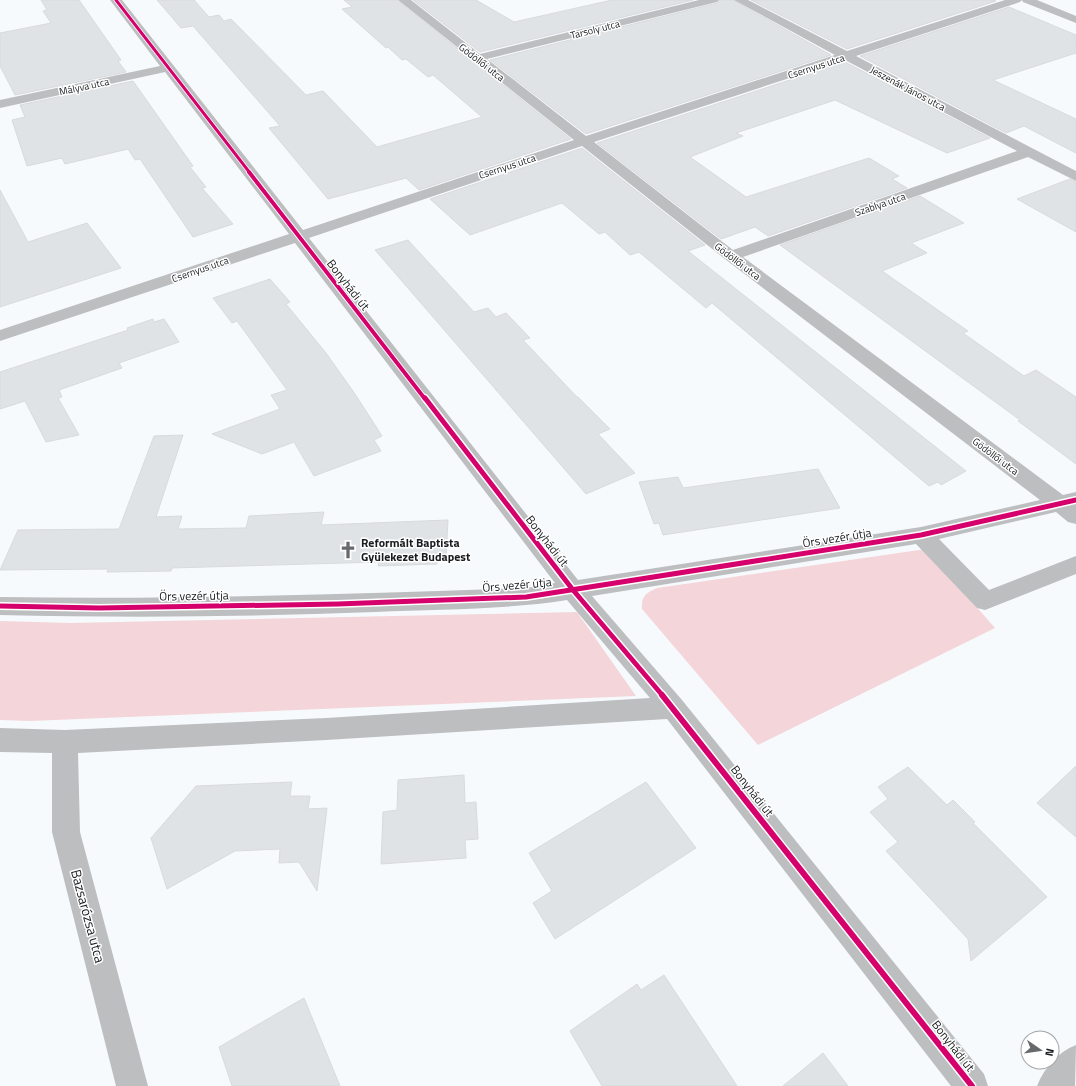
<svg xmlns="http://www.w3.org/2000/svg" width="1076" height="1086" font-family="'Titillium Web',sans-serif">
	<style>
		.green { fill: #f4d5d9 }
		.building { fill: #e0e3e5; stroke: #d8dadc }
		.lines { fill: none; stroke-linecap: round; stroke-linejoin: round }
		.minor { fill: #bcbec0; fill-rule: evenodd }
		.cycleway-far3-casing { stroke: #fff; stroke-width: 4.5 }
		.cycleway-far2-casing { stroke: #fff; stroke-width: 6 }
		.cycleway-far1-casing { stroke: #fff; stroke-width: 8 }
		.cycleway-casing { stroke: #fff; stroke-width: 9 }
		.cycleway-far3 { stroke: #d6006c; stroke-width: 3 }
		.cycleway-far2 { stroke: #d6006c; stroke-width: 4 }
		.cycleway-far1 { stroke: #d6006c; stroke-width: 5 }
		.cycleway { stroke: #d6006c; stroke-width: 6 }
		.labels { text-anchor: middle; stroke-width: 3; stroke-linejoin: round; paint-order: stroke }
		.far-street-label { font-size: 10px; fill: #191c1e; stroke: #fff }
		.street-label { font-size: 12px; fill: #191c1e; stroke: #fff }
		.poi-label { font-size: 12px; font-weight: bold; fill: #191c1e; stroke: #fff; text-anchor: start }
		.near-street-label { font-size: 14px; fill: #191c1e; stroke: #fff }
	</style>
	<rect width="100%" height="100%" fill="#f7fafc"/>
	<g class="green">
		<path d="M926,549l69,79 -237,117 -116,-136c-1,-13 4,-16 15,-21z"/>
		<path d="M577,612l59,84 -606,25 -30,-1v-99l71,2z"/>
	</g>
	<g class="building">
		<path d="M41,0h38l42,60 -3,1 8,11 -111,23 -15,-29v-33l51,-10 -8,-12 4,-1z"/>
		<path d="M157,0h37l15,17 10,-2 5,6 7,-2 75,76 17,-4 54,56 105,-30 -49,-42 -5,2 -22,-18 -4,1 -14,-13 -2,1 -44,-39 10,-2 -8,-7h53l174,139 -152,51 -13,-12 -78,21 -59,-71 11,-2 -87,-100 -12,2z"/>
		<path d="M413,0h63l38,22 98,-22h81l-213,52z"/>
		<path d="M720,0h13l98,55 -245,79 -96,-74 227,-57z"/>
		<path d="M751,0h241l4,1 -149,48z"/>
		<path d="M1009,7l67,28v18l-83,27 83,39v34l-52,-27 -18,7 -146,-77z"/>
		<path d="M845,62l145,76 -43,15 -112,-53 -99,33 7,3 -53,21 56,40 123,-39 30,18 -7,3 15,9 -139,48 -13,-9 -34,12 -124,-96z"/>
		<path d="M133,81l60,85 -3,1 16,20 -4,1 31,36 -40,13 -53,-78 -5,1 -7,-11 -63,15 -3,-6 -35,8 -15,-46 13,-3 -5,-12z"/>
		<path d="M582,148l123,97 -17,6 278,220 -25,14 -3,-3 -9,4 -217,-183 -6,5 -67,-56 -9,3 -25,-23 -6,2 -37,-31 -92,32 -40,-36z"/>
		<path d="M1070,179l6,3v50l-59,-33z"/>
		<path d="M0,190l28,52 59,-19 34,45 -121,39z"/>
		<path d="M920,196l44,27 -53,20 16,10 -45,18 86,60 -5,2 61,43 12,-6 40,27v67l-58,-43 2,-1 -240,-175z"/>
		<path d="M408,240l66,72 14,-4 8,9 10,-4 24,25 -7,2 54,57h1l32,32 -12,5 37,39 -49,21 -211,-244z"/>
		<path d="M270,279l20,23 -4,2 40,49 29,41 27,42 -8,4 7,11 -67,25 -20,-34 -32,12 -50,-20 68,-25 -9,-14 16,-5 -50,-69 -5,2 -19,-25z"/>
		<path d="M153,319l1,3 10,-3 15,23 -60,21 3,5 -63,22 3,7 -4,1 21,37 -33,7 -21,-41 -25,8v-37l128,-42 -1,-2z"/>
		<path d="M183,435l-27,82 26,-1 -4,13 68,-1 3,-12 75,-4 -3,13 127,-5 -2,38h-8l-1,6 -59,2 1,-4 -207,6 -1,3 -64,1 1,-3 -108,1 18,-40 101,-1 35,-93z"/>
		<path d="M818,469l22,39 -177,27 -4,-12 -5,1 -15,-42 39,-5 5,11z"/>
		<path d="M1076,766v71l-39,-34z"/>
		<path d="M908,767l39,38 6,-5 22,22 -2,1 74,74 -76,64 -3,-22 -82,-88 12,-9 -28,-30 18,-13 -10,-12z"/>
		<path d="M464,775l1,28 11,-1 2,37 -13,1 1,18 -85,6 2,-52 14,-2 1,-30z"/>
		<path d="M292,782l-2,14h20l-2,13 19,-1 -10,83 -18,-29 -20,1 1,-14 -45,2 -68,38 -16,-51 45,-52z"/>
		<path d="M646,782l50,66 -141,91 -22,-36 19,-12 -23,-38z"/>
		<path d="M664,975l33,50 40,61h-135l-32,-55 67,-47 4,6z"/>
		<path d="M304,998l36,88h-108l-13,-39z"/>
		<path d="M823,1053l25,33h-65z"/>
	</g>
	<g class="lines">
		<g class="minor">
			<path d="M110,0h12l181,230 271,-90 -176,-140h13l69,54 219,-54h20l-2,2 -230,57 99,77 249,-81 -101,-55h14l99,51 158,-51h32l39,16v7l-53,-21 -1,-2 -2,2 -164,54 220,115v10l-48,-24 -285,100 320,238 13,-3v32l-8,-2 -12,-10 -117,27 50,51 87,-34v18l-91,36 -8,-2 -61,-64 -324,52 90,104 302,374 4,12h-37l-284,-367 -341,21 -248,13 2,79 68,254h-32l-64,-254v-79l-52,-1v-24l65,2 261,-12 324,-20 -83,-98c-63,10 -128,9 -192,12 -125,5 -250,6 -375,3v-18c175,3 351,-3 526,-9l29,-5 -260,-340 -295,98v-11l289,-96 -124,-162 -165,36v-8l160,-34zM845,60l172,91 -284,99 -139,-108zM582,146l143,113 315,241 -119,27 -343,53 -269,-342z"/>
			<path d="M1076,1045l-1,41h-38c7,-18 21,-34 39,-41z"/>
		</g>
		<g class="cycleway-far3-casing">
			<path id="cycleway-far3" d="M116,0l134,173"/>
		</g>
		<g class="cycleway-far2-casing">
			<path id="cycleway-far2" d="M249,172l176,227"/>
		</g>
		<g class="cycleway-far1-casing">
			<g id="cycleway-far1">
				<path d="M425,398l148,192 90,106"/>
				<path d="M0,606l99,2 239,-4 188,-7 395,-62 155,-35"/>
			</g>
		</g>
		<g class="cycleway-casing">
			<path id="cycleway" d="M662,695l310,391"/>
		</g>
		<use href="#cycleway-far3" class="cycleway-far3"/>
		<use href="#cycleway-far2" class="cycleway-far2"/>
		<use href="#cycleway-far1" class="cycleway-far1"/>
		<use href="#cycleway" class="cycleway"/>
	</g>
	<defs>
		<g id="church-bare" transform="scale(1.38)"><path d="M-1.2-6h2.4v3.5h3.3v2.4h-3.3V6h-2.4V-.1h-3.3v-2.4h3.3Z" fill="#676a6c" stroke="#fff" stroke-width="2.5" paint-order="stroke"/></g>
	</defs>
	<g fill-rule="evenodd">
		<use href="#church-bare" x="348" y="550"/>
	</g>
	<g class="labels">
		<g class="far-street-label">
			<text transform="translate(595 29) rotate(-14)" y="4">Tarsoly utca</text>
			<text transform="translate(482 62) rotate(38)" y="4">Gödöllői utca</text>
			<text transform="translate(816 66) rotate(-18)" y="4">Csernyus utca</text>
			<text transform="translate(84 86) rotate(-12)" y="4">Mályva utca</text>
			<text transform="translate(908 88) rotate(28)" y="4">Jeszenák János utca</text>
			<text transform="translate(507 166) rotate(-18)" y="4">Csernyus utca</text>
			<text transform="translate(880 204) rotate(-19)" y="4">Szablya utca</text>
			<text transform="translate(738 261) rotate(37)" y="4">Gödöllői utca</text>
			<text transform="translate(200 269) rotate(-19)" y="4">Csernyus utca</text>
			<text transform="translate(996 456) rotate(37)" y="4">Gödöllői utca</text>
		</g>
		<g class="street-label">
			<text transform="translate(348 285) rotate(52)" y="4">Bonyhádi út</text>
			<text transform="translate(837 538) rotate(-9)" y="4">Örs vezér útja</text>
			<text transform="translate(547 541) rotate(52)" y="4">Bonyhádi út</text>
			<text transform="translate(517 585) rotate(-5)" y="4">Örs vezér útja</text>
			<text transform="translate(194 596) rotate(-1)" y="4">Örs vezér útja</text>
			<text transform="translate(752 791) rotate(52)" y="4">Bonyhádi út</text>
			<text transform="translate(953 1046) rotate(52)" y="4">Bonyhádi út</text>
		</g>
		<g class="poi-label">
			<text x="361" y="547">Reformált Baptista<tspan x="361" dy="14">Gyülekezet Budapest</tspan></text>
		</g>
		<g class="near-street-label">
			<text transform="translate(88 916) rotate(75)" y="5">Bazsarózsa utca</text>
		</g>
	</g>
	<g transform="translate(1040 1050) rotate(103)"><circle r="19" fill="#ffffff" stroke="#a3a4a5"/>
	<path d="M0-3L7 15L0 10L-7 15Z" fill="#676a6c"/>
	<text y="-6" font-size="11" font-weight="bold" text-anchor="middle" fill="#191c1e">N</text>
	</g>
</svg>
